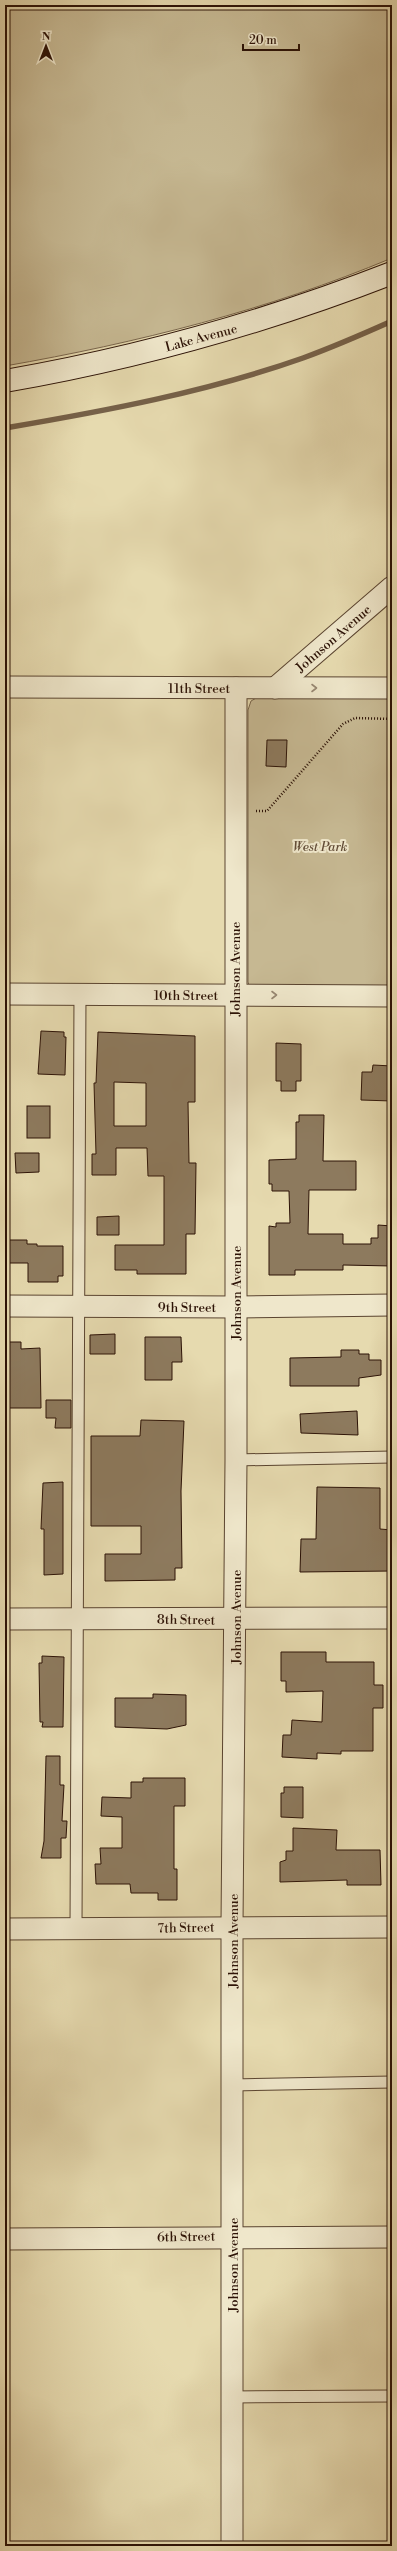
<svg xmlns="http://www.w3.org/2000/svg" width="397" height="2551" font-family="'Libre Bodoni',serif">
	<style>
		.green { fill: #c6b892; stroke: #79654c }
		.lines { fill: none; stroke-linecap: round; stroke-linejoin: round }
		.stream { stroke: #766149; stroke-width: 5.5 }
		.building { fill: #8d7a5e; stroke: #2c1206; fill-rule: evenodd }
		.lane-casing { stroke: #5a4430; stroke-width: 13 }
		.street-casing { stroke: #5a4430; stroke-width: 23 }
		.secondary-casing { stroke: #2c1206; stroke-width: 24 }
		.path { stroke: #2c1206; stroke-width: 2.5; stroke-dasharray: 1 2; stroke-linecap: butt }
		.lane { stroke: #efe7cb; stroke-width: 11 }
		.street { stroke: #efe7cb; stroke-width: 21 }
		.secondary { stroke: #efe7cb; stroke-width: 22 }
		.oneway { stroke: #978772 }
		.labels { text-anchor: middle; stroke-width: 4; stroke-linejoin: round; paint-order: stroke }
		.street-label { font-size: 13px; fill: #2c1206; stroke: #efe7cb }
		.park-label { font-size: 13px; font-style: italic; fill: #624c37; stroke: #efe7cb }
	</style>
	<rect width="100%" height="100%" fill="#e6daaf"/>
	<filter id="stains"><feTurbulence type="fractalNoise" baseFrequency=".005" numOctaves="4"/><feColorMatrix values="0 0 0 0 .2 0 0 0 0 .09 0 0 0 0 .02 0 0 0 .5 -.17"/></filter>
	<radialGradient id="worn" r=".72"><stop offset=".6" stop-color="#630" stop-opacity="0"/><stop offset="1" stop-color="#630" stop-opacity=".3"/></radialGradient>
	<g class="green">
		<path d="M5,5h387v253c-124,52 -255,85 -387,108z"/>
		<path d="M392,691v300l-142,-3 -2,-6v-272l3,-9 7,-4z"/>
	</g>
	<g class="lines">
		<path class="stream" d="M5,428c100,-17 202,-36 298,-70 30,-11 60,-24 89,-37"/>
	</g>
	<g class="building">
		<path d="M267,740h20l-1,27 -20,-1z"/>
		<path d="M41,1031l23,1v5h2l-1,38 -27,-1z"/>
		<path d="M98,1032l97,4v66h-7l1,61h7l-1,71h-9v40h-49v-4h-22v-25h49v-69h-16l-1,-28h-31v27h-24v-21h4l-2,-71h2zM114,1082l32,1v43h-32z"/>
		<path d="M276,1043l25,1v37h-5v10h-15v-10h-5z"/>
		<path d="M373,1065l19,1v35l-31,-1 1,-28h10z"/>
		<rect x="27" y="1106" width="23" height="32"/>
		<path d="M299,1115h25l-1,46h33v29h-47l-1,44h35v10h28v-6h7v-13l14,1v40l-49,-1v5h-48v5h-26v-49l7,1v-4h14l-1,-32h-17v-7h-3v-24l27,-1v-37h3z"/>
		<path d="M15,1153h24v19l-23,1z"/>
		<path d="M119,1216v19h-22v-18z"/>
		<path d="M5,1240h22v4h10v2h26v30h-5v6h-30v-19h-23z"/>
		<path d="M115,1334v20h-25v-19z"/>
		<path d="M145,1337h36l1,25h-10v18h-27z"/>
		<path d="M5,1342h16v7l19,-1 1,60h-36z"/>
		<path d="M341,1350h18v4h10v6h12v15l-22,3v8h-69v-28l51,-1z"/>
		<path d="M46,1400h25v28h-16l1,-10h-10z"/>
		<path d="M357,1411l1,24 -57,-2 -1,-19z"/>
		<path d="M141,1420l43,1 -3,70 1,77h-7v12l-70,1v-27h36v-28h-50v-90h49z"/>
		<path d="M63,1482v92l-19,1v-46h-3l2,-46z"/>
		<path d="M317,1487l63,1v41l12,1v41l-92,1 1,-33h15z"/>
		<path d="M281,1652h45v10h48v23h9v23h-10v43h-32v3l-24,-1v6l-35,-2 1,-22h8l1,-15 30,2 1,-31 -37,1v-11h-5z"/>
		<path d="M42,1656l22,1 -1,70h-21l1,-5h-3l-1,-59h3z"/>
		<path d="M153,1694l33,1v30l-19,4 -52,-2v-29h38z"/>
		<path d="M46,1756h14v29h4l-2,36h5l-1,17h-5v20h-20l3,-17z"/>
		<path d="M143,1778h42v28h-11v63h3v31h-19v-7h-27l-1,-9h-34l-1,-20h6l-1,-16h22v-31l-21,-1 1,-19 29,1v-16h12z"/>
		<path d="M284,1787h19v31l-22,-1v-24h3z"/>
		<path d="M293,1828l44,2 -1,20h44l1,35h-34v-5l-67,2v-20l6,-2v-9h7z"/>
	</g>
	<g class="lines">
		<g class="lane-casing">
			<g id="lane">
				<path d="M236,1460l156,-3"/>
				<path d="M76,1928l4,-934"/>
				<path d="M233,2085l159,-3"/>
				<path d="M233,2397l159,-1"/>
			</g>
		</g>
		<g class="street-casing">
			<g id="street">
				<path d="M5,687l387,1"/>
				<path d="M275,688l117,-101"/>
				<path d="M5,994l387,2"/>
				<path d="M5,1306l232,1 155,-2"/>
				<path d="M5,1619l387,-1"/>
				<path d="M5,1929l387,-2"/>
				<path d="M5,2239l387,-2"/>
				<path d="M232,2546v-620l4,-466v-772"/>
			</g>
		</g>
		<g class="secondary-casing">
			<path id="secondary" d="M5,381c133,-23 261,-59 387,-108"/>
		</g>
		<path class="path" d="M256,811h11l76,-87 12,-6 37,1"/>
		<use href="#lane" class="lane"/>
		<use href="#street" class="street"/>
		<use href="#secondary" class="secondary"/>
	</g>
	<defs><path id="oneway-chevron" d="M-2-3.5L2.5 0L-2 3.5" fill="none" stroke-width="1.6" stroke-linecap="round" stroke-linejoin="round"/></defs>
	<g class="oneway">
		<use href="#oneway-chevron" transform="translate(314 688)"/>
		<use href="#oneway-chevron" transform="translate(274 995)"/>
	</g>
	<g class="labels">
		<g class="street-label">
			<text transform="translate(201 337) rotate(-15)" y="5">Lake Avenue</text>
			<text transform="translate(333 638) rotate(-41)" y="5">Johnson Avenue</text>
			<text x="199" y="693">11th Street</text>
			<text transform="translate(235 969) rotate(-90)" y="5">Johnson Avenue</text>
			<text x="186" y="1000">10th Street</text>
			<text transform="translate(236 1293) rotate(-90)" y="5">Johnson Avenue</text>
			<text x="187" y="1312">9th Street</text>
			<text transform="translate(236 1617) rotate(-90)" y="5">Johnson Avenue</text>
			<text transform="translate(186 1619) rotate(1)" y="5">8th Street</text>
			<text transform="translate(186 1927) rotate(-1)" y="5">7th Street</text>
			<text transform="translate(233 1941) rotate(-90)" y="5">Johnson Avenue</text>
			<text transform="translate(186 2236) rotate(-1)" y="5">6th Street</text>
			<text transform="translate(233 2265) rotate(-90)" y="5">Johnson Avenue</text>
		</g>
		<g class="park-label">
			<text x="320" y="851">West Park</text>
		</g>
	</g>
	<rect width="397" height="2551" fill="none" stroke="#e6daaf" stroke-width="20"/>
	<rect x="6" y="6" width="385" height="2539" fill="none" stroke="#2c1206" stroke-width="2"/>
	<rect x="10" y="10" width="377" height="2531" fill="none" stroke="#2c1206"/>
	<g transform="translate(46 46)" stroke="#efe7cb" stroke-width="3" paint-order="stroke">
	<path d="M0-3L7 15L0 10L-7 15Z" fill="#2c1206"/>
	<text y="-6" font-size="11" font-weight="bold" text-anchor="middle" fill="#2c1206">N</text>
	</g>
	<path d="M243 44v6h56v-6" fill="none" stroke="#2c1206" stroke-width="2"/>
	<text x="249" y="44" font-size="12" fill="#2c1206" stroke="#efe7cb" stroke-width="3" paint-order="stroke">20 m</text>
	<rect width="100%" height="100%" filter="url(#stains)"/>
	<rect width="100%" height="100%" fill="url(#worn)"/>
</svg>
